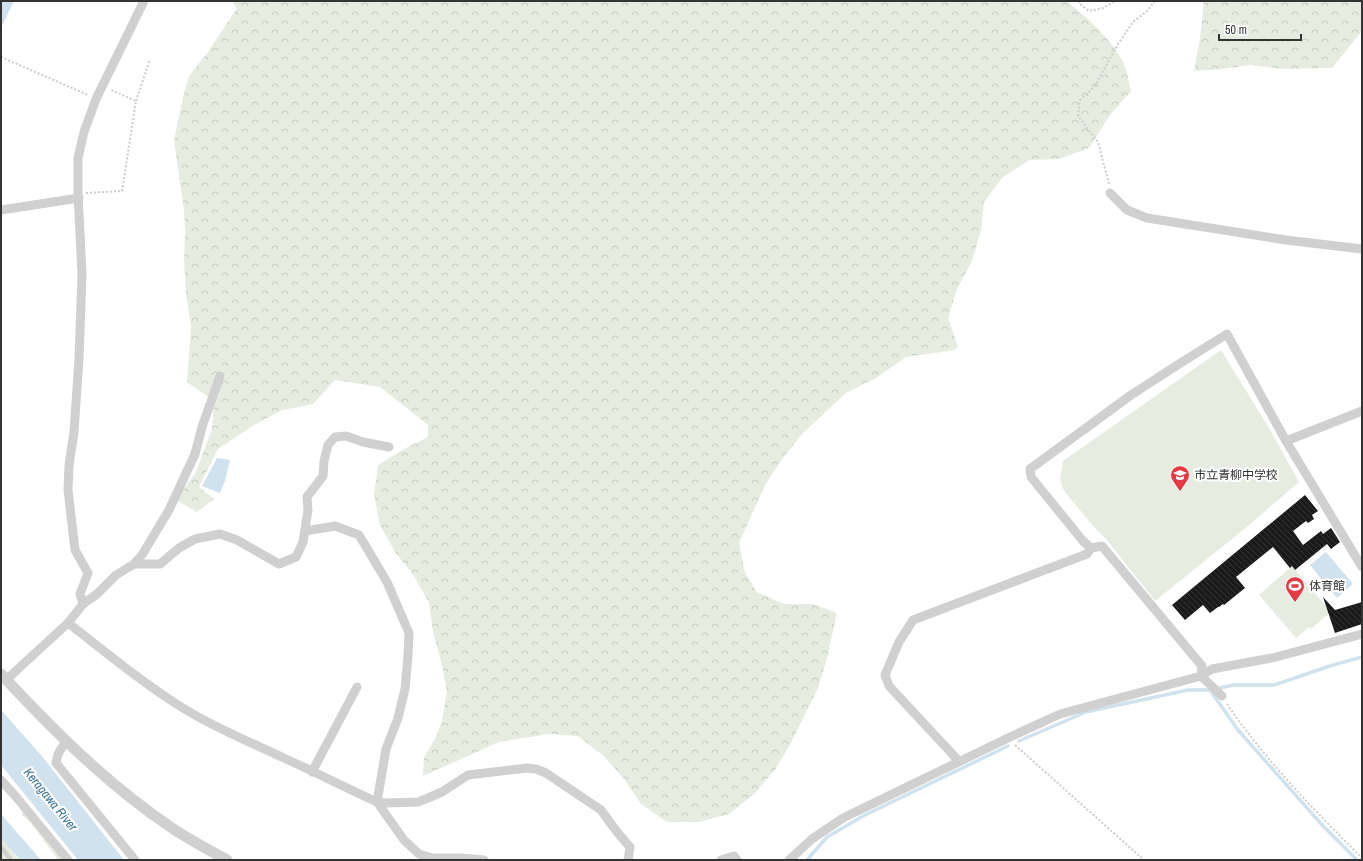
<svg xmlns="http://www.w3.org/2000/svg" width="1363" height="861" font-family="'Archivo Narrow','Noto Sans JP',sans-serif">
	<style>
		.forest { fill: url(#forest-crowns) }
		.garden { fill: #e6ecdf }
		.water { fill: #cfe2ee }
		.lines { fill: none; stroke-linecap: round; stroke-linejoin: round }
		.stream { stroke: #cfe2ee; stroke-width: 3.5 }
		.building { fill: url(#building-back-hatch) }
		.path { stroke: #cdcdcd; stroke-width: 2; stroke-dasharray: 2 2; stroke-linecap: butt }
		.service { stroke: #d0d0d0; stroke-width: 4.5 }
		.minor { stroke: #d0d0d0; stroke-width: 9 }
		.tertiary { stroke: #d0d0d0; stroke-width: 11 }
		.labels { text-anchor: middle; stroke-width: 4; stroke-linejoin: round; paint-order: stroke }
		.poi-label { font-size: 12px; fill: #333; stroke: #fff; text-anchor: start }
		.water-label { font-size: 13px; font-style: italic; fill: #3f7597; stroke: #fff }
	</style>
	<defs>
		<pattern id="forest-crowns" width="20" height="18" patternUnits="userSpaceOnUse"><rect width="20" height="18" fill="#e6ecdf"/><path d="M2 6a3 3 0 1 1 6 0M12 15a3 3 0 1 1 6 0" fill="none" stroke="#c6cbc0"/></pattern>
		<pattern id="building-back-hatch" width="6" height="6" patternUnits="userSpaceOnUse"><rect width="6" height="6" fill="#1a1a1a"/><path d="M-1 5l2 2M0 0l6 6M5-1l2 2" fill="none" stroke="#333"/></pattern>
	</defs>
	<rect width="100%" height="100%" fill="#fff"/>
	<g class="forest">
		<path d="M232,1h835c21,18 49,41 59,68 2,7 3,15 5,22l-21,24 -21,33 -30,11 -30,1 -26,17 -19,25 -3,29 -9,30 -15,28 -9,29 10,29 -3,3 -49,7 -30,21 -30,15 -44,41 -20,25 -17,26 -26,58 6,30 12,19 27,12h29l24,9 -10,45 -9,30 -27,55 -16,27 -21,24 -25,20 -30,8h-32l-26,-18 -17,-25 -20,-23 -26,-20 -30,-2 -49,8 -76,34 1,-19 12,-20 6,-16 5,-30 -6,-30 -8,-29 -4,-29 -15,-27 -19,-24 -15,-27 -6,-30 4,-30 26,-16 24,-12v-12l-48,-38 -45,-7 -22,24 -31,6 -28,15 -36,24 -19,38 15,12 -17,13 -21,-12 20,-28 16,-43 2,-28 -27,-19 4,-56 -5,-32 -2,-33 1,-29 -1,-21 -10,-71 10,-47 5,-17 19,-24 29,-44z"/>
		<path d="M1204,1h158v30l-30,37 -51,1 -30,-4 -29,4 -28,2 6,-32z"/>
		<path d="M24,812l42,48h-8l-27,-37 -9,-8z"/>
	</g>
	<g class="garden">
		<path d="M1221,350l48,78 30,54 -51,44 -93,75 -49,-62 -12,-12 -30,-36 -4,-11 3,-19z"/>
		<path d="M1292,566l39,46 -20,17 -2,-2 -13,11 -37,-43z"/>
		<path d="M1,837l18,23h-18z"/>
	</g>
	<g class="water">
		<path d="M2,1h12l-13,27v-26z"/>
		<path d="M217,458l13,2 -5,21 -5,12 -18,-7z"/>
		<path d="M1326,552l27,32 -16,14 -27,-33z"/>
		<path d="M1,710l40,45 83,105h-46l-77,-95z"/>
		<path d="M1,814l40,46h-21l-19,-22z"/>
	</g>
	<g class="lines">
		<g class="stream">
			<path d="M1210,690l28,40 85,96 34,34"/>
			<path d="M1019,741l67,-29 102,-22h22l24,-5h40l59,-20 29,-8"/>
			<path d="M807,860l20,-23 38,-22 143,-69"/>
		</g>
	</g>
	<g class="building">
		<path d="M1305,495l13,16 -6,4 2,4 -6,4 -2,-2 -13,10 10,14 18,-14 2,3 8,-6 9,14 -9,7 -4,-5 -32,26 -3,-4 -2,2 -17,-21 -37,30 9,11 -21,17 -1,-1 -4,3h-1l-8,6 -7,-8 -18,15 -13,-15z"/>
		<path d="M1323,597l12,13 27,-8v22l-27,9z"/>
	</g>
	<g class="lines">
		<g class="path">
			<path d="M1080,1l-1,2 10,8 14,-3 12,-7"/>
			<path d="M1,57l87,38"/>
			<path d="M136,101l14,-42"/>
			<path d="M1109,184l-11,-42 -20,-26 2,-16 15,-14 23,-42 15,-22 14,-11 8,-10"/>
			<path d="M86,193l36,-2 14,-90 -25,-11"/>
			<path d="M1227,704c38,56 87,106 135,154"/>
			<path d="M1015,745l129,115"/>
		</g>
		<path class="service" d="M1,847l10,13"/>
		<g class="minor">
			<path d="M1110,193l17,17 20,8 139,22 76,9"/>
			<path d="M1,210l78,-12"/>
			<path d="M1286,441l76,-30"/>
			<path d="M305,531l30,-5 24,9 28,47 22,51 -1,23 -3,33 -7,29 -12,31 -9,53 27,38 15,14 14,4h27l24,2"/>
			<path d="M1091,548l-8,-7 -52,-64 -1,-8 101,-74 48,-31 48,-30 59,107 76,126"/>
			<path d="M134,564h26l19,-16 16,-9 25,-5 17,6 42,24 17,-7 7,-15 5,-32 -1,-13 16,-21 1,-15 4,-16 7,-8 11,-1 17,6 26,5"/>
			<path d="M83,604l14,-10 19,-19 18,-11 8,-9 27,-45 26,-56 7,-27 18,-51"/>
			<path d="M68,623c39,30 77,62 120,88 31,19 65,32 98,48 31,14 60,29 91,43l8,1 33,-1 10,-4 14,-6 26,-17 59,-7 9,1 10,4 55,37 16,22 13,15 -2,13"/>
			<path d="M6,680l62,-57 15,-19 -3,-10 8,-21 -13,-23 -7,-60 1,-25 5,-33 5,-73 3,-85 -4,-80v-36l6,-26 12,-33 48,-98"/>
			<path d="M66,741l-8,13 -2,9 79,97"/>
			<path d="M957,762l-1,-4 -67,-72 -4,-11 14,-33 14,-22 174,-66 4,-6 11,-2 100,120 -1,10 21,20"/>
			<path d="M312,772l45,-85"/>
			<path d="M1,780l16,18 51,62"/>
			<path d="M721,860l13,-4 3,4"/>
			<path d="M789,860l23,-21 31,-21 165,-80 52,-24 141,-38 11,-7 60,-11 90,-24"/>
		</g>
		<path class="tertiary" d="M1,674c52,56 107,111 171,154 18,12 37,22 55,32"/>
	</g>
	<defs>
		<g id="school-pin" transform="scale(1)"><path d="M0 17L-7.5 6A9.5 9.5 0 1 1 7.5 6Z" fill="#e63946" stroke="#fff"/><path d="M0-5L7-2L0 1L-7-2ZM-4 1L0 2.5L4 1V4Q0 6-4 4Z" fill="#fff"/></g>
		<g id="stadium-pin" transform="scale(1)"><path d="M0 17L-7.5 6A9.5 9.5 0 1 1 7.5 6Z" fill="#e63946" stroke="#fff"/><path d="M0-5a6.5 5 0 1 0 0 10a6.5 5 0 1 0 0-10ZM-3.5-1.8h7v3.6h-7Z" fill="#fff"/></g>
	</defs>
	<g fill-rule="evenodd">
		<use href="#school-pin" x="1180" y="475"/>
		<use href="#stadium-pin" x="1295" y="586"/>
	</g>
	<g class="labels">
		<g class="poi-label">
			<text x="1194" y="479">市立青柳中学校</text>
			<text x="1309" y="590">体育館</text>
		</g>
		<g class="water-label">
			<text transform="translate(51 799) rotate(51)" y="5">Keragawa River</text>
		</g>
	</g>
	<rect width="1363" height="861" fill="none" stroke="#333333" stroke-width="4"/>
	<path d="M1219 34v6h82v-6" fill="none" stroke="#333333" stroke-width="2"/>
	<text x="1225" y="34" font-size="12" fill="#333333" stroke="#ffffff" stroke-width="3" paint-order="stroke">50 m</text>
</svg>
